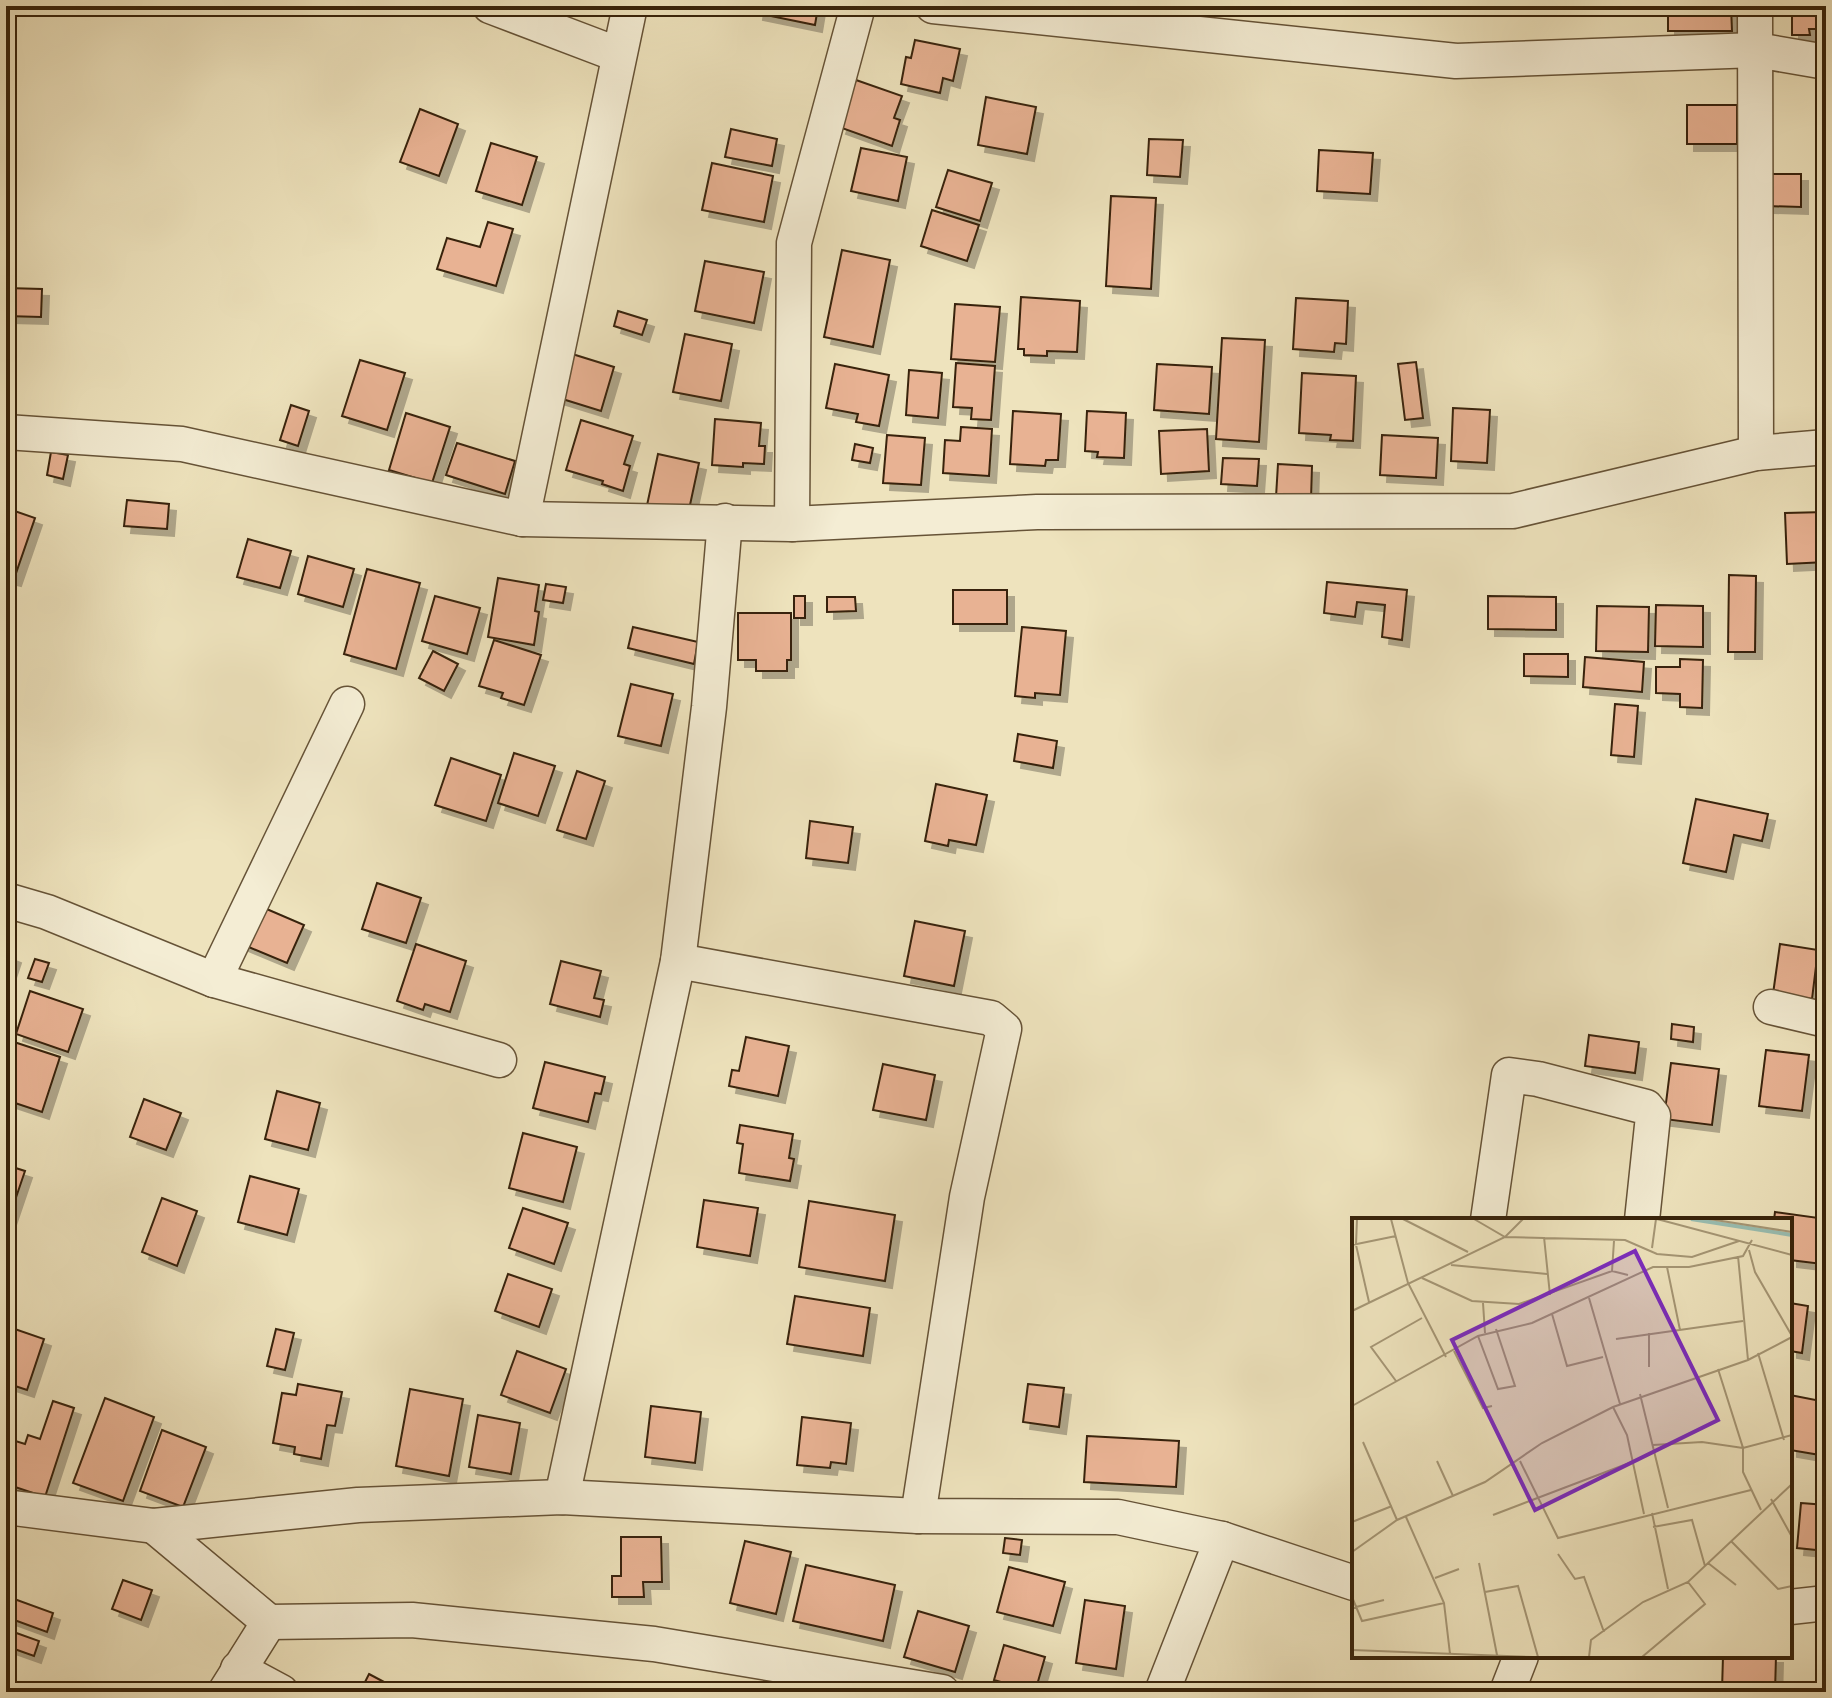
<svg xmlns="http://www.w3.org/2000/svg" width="1832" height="1698" font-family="Vollkorn,serif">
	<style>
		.building { fill: #e8b293; stroke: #38230a; stroke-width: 2; filter: url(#shadow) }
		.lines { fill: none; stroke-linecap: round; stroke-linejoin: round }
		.minor-casing { stroke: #665337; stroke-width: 37 }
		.minor { stroke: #f4edd4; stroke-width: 34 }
		.inset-river { fill: none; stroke: #99beb2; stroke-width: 4 }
		.inset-road { fill: none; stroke: #a59675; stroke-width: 2 }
		.view { fill: #7b2cbf; fill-opacity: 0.15; stroke: #7b2cbf; stroke-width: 4 }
		.inset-edge { fill: none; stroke: #38230a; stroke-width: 4 }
	</style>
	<defs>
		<filter id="shadow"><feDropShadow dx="7" dy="7" stdDeviation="0" flood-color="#0004"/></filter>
	</defs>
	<rect width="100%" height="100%" fill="#eee3bd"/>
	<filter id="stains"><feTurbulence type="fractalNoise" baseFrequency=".0025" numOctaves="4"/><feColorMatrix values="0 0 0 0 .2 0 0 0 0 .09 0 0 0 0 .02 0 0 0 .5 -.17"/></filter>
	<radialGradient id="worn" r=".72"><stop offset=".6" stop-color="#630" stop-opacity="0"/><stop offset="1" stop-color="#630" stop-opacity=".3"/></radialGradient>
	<g class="building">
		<path d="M757,6h56l5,1 -3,18 -59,-12z"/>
		<path d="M1668,6h63l1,25h-64z"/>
		<path d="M1792,6h34v23h-17l1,6h-18z"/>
		<path d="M915,40l45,9 -7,32 -10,-3 -3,15 -39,-9 5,-27 5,1z"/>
		<path d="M856,80l46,16 -8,22 6,2 -8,26 -53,-19z"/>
		<path d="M986,97l50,10 -9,47 -49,-9z"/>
		<rect x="1687" y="105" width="50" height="39"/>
		<path d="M420,109l38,15 -19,52 -39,-14z"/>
		<path d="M731,129l46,10 -5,27 -47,-9z"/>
		<path d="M1149,139l34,1 -3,37 -33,-2z"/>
		<path d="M491,143l46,14 -15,48 -46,-14z"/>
		<path d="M861,148l46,9 -9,44 -47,-10z"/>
		<path d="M1319,150l54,3 -3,41 -53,-3z"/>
		<path d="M712,163l61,13 -9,46 -62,-12z"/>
		<path d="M948,170l44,13 -12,38 -44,-14z"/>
		<path d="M1767,174h34v33l-34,-1z"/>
		<path d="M1111,196l45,2 -5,91 -45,-3z"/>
		<path d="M932,210l47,15 -12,36 -46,-15z"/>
		<path d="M488,222l25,7 -17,57 -59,-17 10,-31 33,9z"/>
		<path d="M842,250l48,10 -17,87 -49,-10z"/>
		<path d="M705,261l59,11 -10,51 -59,-12z"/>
		<path d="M6,288l36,1 -1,28 -35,-1z"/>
		<path d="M1021,297l59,4 -3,51 -30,-1v5l-23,-1v-6h-6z"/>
		<path d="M1296,298l52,3 -2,43 -11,-1 -1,9 -41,-3z"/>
		<path d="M955,304l45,3 -5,55 -44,-3z"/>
		<path d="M618,311l29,9 -5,15 -28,-9z"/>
		<path d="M685,334l47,10 -11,57 -48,-9z"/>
		<path d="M1222,338l43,2 -6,102 -43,-3z"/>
		<path d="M569,353l45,14 -13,44 -45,-14z"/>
		<path d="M360,360l45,13 -18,57 -45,-14z"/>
		<path d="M1416,362l7,56 -18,2 -7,-56z"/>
		<path d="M956,363l39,3 -4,54 -20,-1 1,-11 -19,-1z"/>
		<path d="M835,364l54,11 -10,51 -23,-4 2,-8 -32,-6z"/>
		<path d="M1157,364l55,3 -3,47 -55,-4z"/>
		<path d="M909,370l33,3 -4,45 -32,-3z"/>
		<path d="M1302,373l54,3 -3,65 -23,-1 1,-5 -32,-2z"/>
		<path d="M291,405l18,6 -11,35 -18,-6z"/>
		<path d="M1453,408l37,2 -3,53 -36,-2z"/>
		<path d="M1013,411l48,3 -3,46h-12l-1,6 -35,-2z"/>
		<path d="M1087,411l39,2 -2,45 -27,-1 1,-5 -13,-1z"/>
		<path d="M406,413l44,14 -18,56 -43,-13z"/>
		<path d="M715,419l46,4 -2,23h6l-1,18 -21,-1v4l-31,-2z"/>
		<path d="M581,420l52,16 -9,28 6,2 -7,25 -21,-7 1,-3 -37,-11z"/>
		<path d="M961,427l31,2 -3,47 -46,-3 2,-33 15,1z"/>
		<path d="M1207,429l2,42 -48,3 -2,-43z"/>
		<path d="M887,435l38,3 -4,47 -38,-2z"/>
		<path d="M1382,435l56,3 -2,40 -56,-3z"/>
		<path d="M457,443l58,18 -10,33 -59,-19z"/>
		<path d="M855,444l18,4 -3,15 -18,-3z"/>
		<path d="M51,452l17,3 -5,24 -16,-4z"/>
		<path d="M658,454l41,9 -12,56 -41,-9z"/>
		<path d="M1223,458l36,1 -2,27 -36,-2z"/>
		<path d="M1278,464l34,2 -1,33 -35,-2z"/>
		<path d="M127,500l42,4 -2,25 -43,-3z"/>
		<path d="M6,508l29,10 -21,61 -8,-2z"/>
		<path d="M1826,512v50l-39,2 -2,-51z"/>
		<path d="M248,539l43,12 -11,37 -43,-11z"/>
		<path d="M308,556l46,13 -11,38 -45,-13z"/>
		<path d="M367,569l53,14 -24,86 -52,-15z"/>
		<path d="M1729,575l27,1 -1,76h-27z"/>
		<path d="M498,578l41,7 -4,26 4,1 -5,33 -46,-8z"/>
		<path d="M1327,582l80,8 -5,50 -20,-3 3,-32 -28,-3 -2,15 -31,-4z"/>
		<path d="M546,584l20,3 -3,16 -20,-3z"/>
		<rect x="953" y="590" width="54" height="34"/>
		<path d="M435,596l45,12 -13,46 -45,-13z"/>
		<rect x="794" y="596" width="11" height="22"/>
		<path d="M1488,596l68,1v33l-68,-1z"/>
		<path d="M827,597h28l1,14 -29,1z"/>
		<path d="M1656,605l47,1v41l-48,-1z"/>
		<path d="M1597,606l52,1 -1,45 -52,-1z"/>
		<path d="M738,613h53v47h-4v11h-31v-11h-18z"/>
		<path d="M633,627l65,15 -4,22 -66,-16z"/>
		<path d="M1022,627l44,4 -6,64 -25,-2v5l-20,-2z"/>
		<path d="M494,640l47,15 -17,50 -23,-7 2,-5 -24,-7z"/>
		<path d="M433,651l25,13 -14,27 -25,-13z"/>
		<path d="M1524,654h44v23l-44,-1z"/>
		<path d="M1585,657l59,5 -2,30 -59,-5z"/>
		<path d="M1680,659l23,1 -1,48 -22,-1v-13l-24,-1v-26h24z"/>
		<path d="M631,684l42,10 -12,52 -43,-10z"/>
		<path d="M1615,704l23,2 -4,51 -23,-2z"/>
		<path d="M1018,734l39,7 -4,27 -39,-7z"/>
		<path d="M514,753l41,13 -17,50 -40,-13z"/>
		<path d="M451,758l50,17 -15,46 -51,-16z"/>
		<path d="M577,771l28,10 -19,58 -29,-9z"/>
		<path d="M936,784l51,11 -11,50 -27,-5 -1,6 -23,-5z"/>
		<path d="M1696,799l72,15 -6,27 -28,-6 -8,37 -43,-9z"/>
		<path d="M810,821l43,6 -5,36 -42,-5z"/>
		<path d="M377,883l44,15 -15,45 -44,-14z"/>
		<path d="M255,904l49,21 -17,38 -48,-20z"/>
		<path d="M915,921l50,10 -11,55 -50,-10z"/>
		<path d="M416,944l50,17 -16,51 -25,-8 -2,6 -26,-9z"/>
		<path d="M1780,944l38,6 -6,49 -39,-5z"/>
		<path d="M6,953l8,3 -8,24z"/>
		<path d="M35,959l14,4 -7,19 -14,-4z"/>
		<path d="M561,961l40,10 -7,27 10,2 -4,17 -50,-13z"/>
		<path d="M30,991l53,18 -15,43 -52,-18z"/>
		<path d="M1672,1024l22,3 -1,15 -22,-3z"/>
		<path d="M1589,1035l50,7 -4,31 -50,-7z"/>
		<path d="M746,1037l43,9 -11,50 -49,-10 3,-16 7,1z"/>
		<path d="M14,1042l46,15 -18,55 -36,-12v-35z"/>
		<path d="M1766,1050l43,5 -7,56 -43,-5z"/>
		<path d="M545,1062l60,15 -4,17 -6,-1 -7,29 -55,-14z"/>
		<path d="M1671,1063l48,6 -7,56 -48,-6z"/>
		<path d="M883,1064l52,11 -9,45 -53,-10z"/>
		<path d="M277,1091l43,12 -12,47 -43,-11z"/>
		<path d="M144,1099l37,14 -15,37 -36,-13z"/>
		<path d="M740,1125l53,9 -4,24 5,1 -4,22 -51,-8 4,-29 -6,-1z"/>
		<path d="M523,1133l54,14 -14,55 -54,-14z"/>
		<path d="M6,1165l19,6 -19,56z"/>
		<path d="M250,1176l49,13 -12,46 -49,-13z"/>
		<path d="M162,1198l35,13 -20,55 -35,-14z"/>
		<path d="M704,1200l54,8 -8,48 -53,-9z"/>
		<path d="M809,1201l86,14 -10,66 -86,-14z"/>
		<path d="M523,1208l45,15 -14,41 -45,-16z"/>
		<path d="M1775,1212l51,7 -4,45 -32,-4v-40h-16z"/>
		<path d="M508,1274l44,15 -13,38 -44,-16z"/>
		<path d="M795,1296l75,12 -7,48 -76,-12z"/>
		<path d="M1790,1303l18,3 -6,47 -12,-2z"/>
		<path d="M6,1326l38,13 -17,51 -21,-7z"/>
		<path d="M276,1329l18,4 -9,37 -18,-4z"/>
		<path d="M517,1351l49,18 -16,44 -49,-18z"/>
		<path d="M298,1384l44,8 -7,34 -8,-1 -6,34 -27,-5 1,-7 -22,-4 9,-50 14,2z"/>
		<path d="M1028,1384l36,4 -5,39 -36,-5z"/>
		<path d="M410,1389l53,10 -14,77 -53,-10z"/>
		<path d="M1790,1395l36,7v18l-6,35 -30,-5z"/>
		<path d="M105,1398l49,19 -31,84 -50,-18z"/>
		<path d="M53,1401l21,7 -29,89 -39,-13v-46l19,6 3,-9 12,4z"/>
		<path d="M651,1406l50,6 -6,51 -50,-6z"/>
		<path d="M478,1415l42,8 -9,51 -42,-7z"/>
		<path d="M802,1417l49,6 -5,41 -15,-2 -1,6 -33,-3z"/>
		<path d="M162,1430l44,17 -23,60 -43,-16z"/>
		<path d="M1087,1436l92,5 -3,46 -92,-5z"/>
		<path d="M1801,1503l25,2v46l-29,-3z"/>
		<path d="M621,1537h40l1,45h-19l1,15h-32v-21h9z"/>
		<path d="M1005,1538l17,2 -2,15 -17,-2z"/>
		<path d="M745,1541l46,11 -15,62 -46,-11z"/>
		<path d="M806,1565l89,20 -12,56 -90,-20z"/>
		<path d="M1009,1567l56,15 -12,44 -56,-14z"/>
		<path d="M123,1580l29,10 -11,30 -29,-11z"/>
		<path d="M6,1596l47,17 -6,19 -41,-15z"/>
		<path d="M1085,1600l40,6 -9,63 -40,-6z"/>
		<path d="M918,1611l51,15 -14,46 -51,-15z"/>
		<path d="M8,1630l31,11 -5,15 -28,-10z"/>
		<path d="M1004,1645l41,12 -10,35 -41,-12z"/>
		<path d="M1723,1656h53l-1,36 -53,-1z"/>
		<path d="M369,1674l17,9 -4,9h-22z"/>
	</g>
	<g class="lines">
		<g class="minor-casing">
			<g id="minor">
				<path d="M490,6l129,49"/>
				<path d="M933,6l523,55 300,-11 70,12"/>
				<path d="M1755,6l1,447"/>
				<path d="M6,432l176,12 340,75 270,5 245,-12 476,-1 243,-58 70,-6"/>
				<path d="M522,519l108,-513"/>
				<path d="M792,524l2,-281 64,-237"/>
				<path d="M6,900l41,12 167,68 285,80"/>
				<path d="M678,961l313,57 13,11 -37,168 -49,319"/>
				<path d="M214,980l133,-276"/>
				<path d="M1771,1007l55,13"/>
				<path d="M1488,1220l21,-145 29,4 108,28 7,9 -11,104"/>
				<path d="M562,1497l116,-536 31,-254 16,-186"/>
				<path d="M6,1507l148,19 204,-21 204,-8 356,19 200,1 104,22 132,44"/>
				<path d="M154,1526l115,96 143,-2 242,24 288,48"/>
				<path d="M1790,1607l36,-4"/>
				<path d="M238,1669l43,23"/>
				<path d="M225,1692l44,-70"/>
				<path d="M1162,1692l60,-153"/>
				<path d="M1507,1692l14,-36"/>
			</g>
		</g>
		<use href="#minor" class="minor"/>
	</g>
	<g transform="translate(1352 1218)">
		<rect width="440" height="440" fill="#eee3bd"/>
		<path class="inset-river" d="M339,1l101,16"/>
		<path class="inset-road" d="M5,1l-1,26 13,57M39,1l17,64 38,74M51,1l65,33M122,1l31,18 120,3 32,14 35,3 47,-16M305,1l135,36M357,1l83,13M192,19l6,58M0,27l44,-9M300,30l4,-29M397,32l6,22 37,64M386,38l10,104M99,47l96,9M315,49l13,63M260,53l2,-30M70,60l50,23 47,3 93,-33 16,4M237,80l31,106M131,85l2,30M0,93l153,-74 18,-18M200,96l15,52 36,-9M297,115v34M126,118l20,53 17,-3 -19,-57M264,121l127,-18M102,133l29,57 9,-2M406,135l26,87M366,151l25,79v24l18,38M44,163l-25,-34 51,-29M288,176l28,114M0,188l126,-70 54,-13 121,-56h36l54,-11 9,-16M261,189l14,28 17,79M11,224l34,78M301,227l49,-3 41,6 49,-13M85,243l16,35M168,243l38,77 193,-48M419,281l21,38M300,295l16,76M141,297l139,-53M54,299l38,86 6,51M0,304l40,-16M301,309l39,-7 13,46M379,323l47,48 14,-3M0,334l45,-32 88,-38 57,-39 71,-36 135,-47 44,-23M206,336l17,25 9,-2 20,55M127,345l18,92M356,345l28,22M83,360l24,-9M133,374l33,-6 20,71M0,379l10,24 82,-18M0,390l32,-8M0,432l181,7M237,439l2,-17 52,-38 45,-20 104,-98M290,439l63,-53 -17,-22"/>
		<path class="view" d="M283,33l83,169 -183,90 -83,-170z"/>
		<rect width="440" height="440" class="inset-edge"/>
	</g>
	<rect width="1832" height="1698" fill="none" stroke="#eee3bd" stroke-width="32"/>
	<rect x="8" y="8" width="1816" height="1682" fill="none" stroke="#38230a" stroke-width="4"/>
	<rect x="16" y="16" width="1800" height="1666" fill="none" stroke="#38230a" stroke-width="2"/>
	<rect width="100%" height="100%" filter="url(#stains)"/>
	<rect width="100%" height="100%" fill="url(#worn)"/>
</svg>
